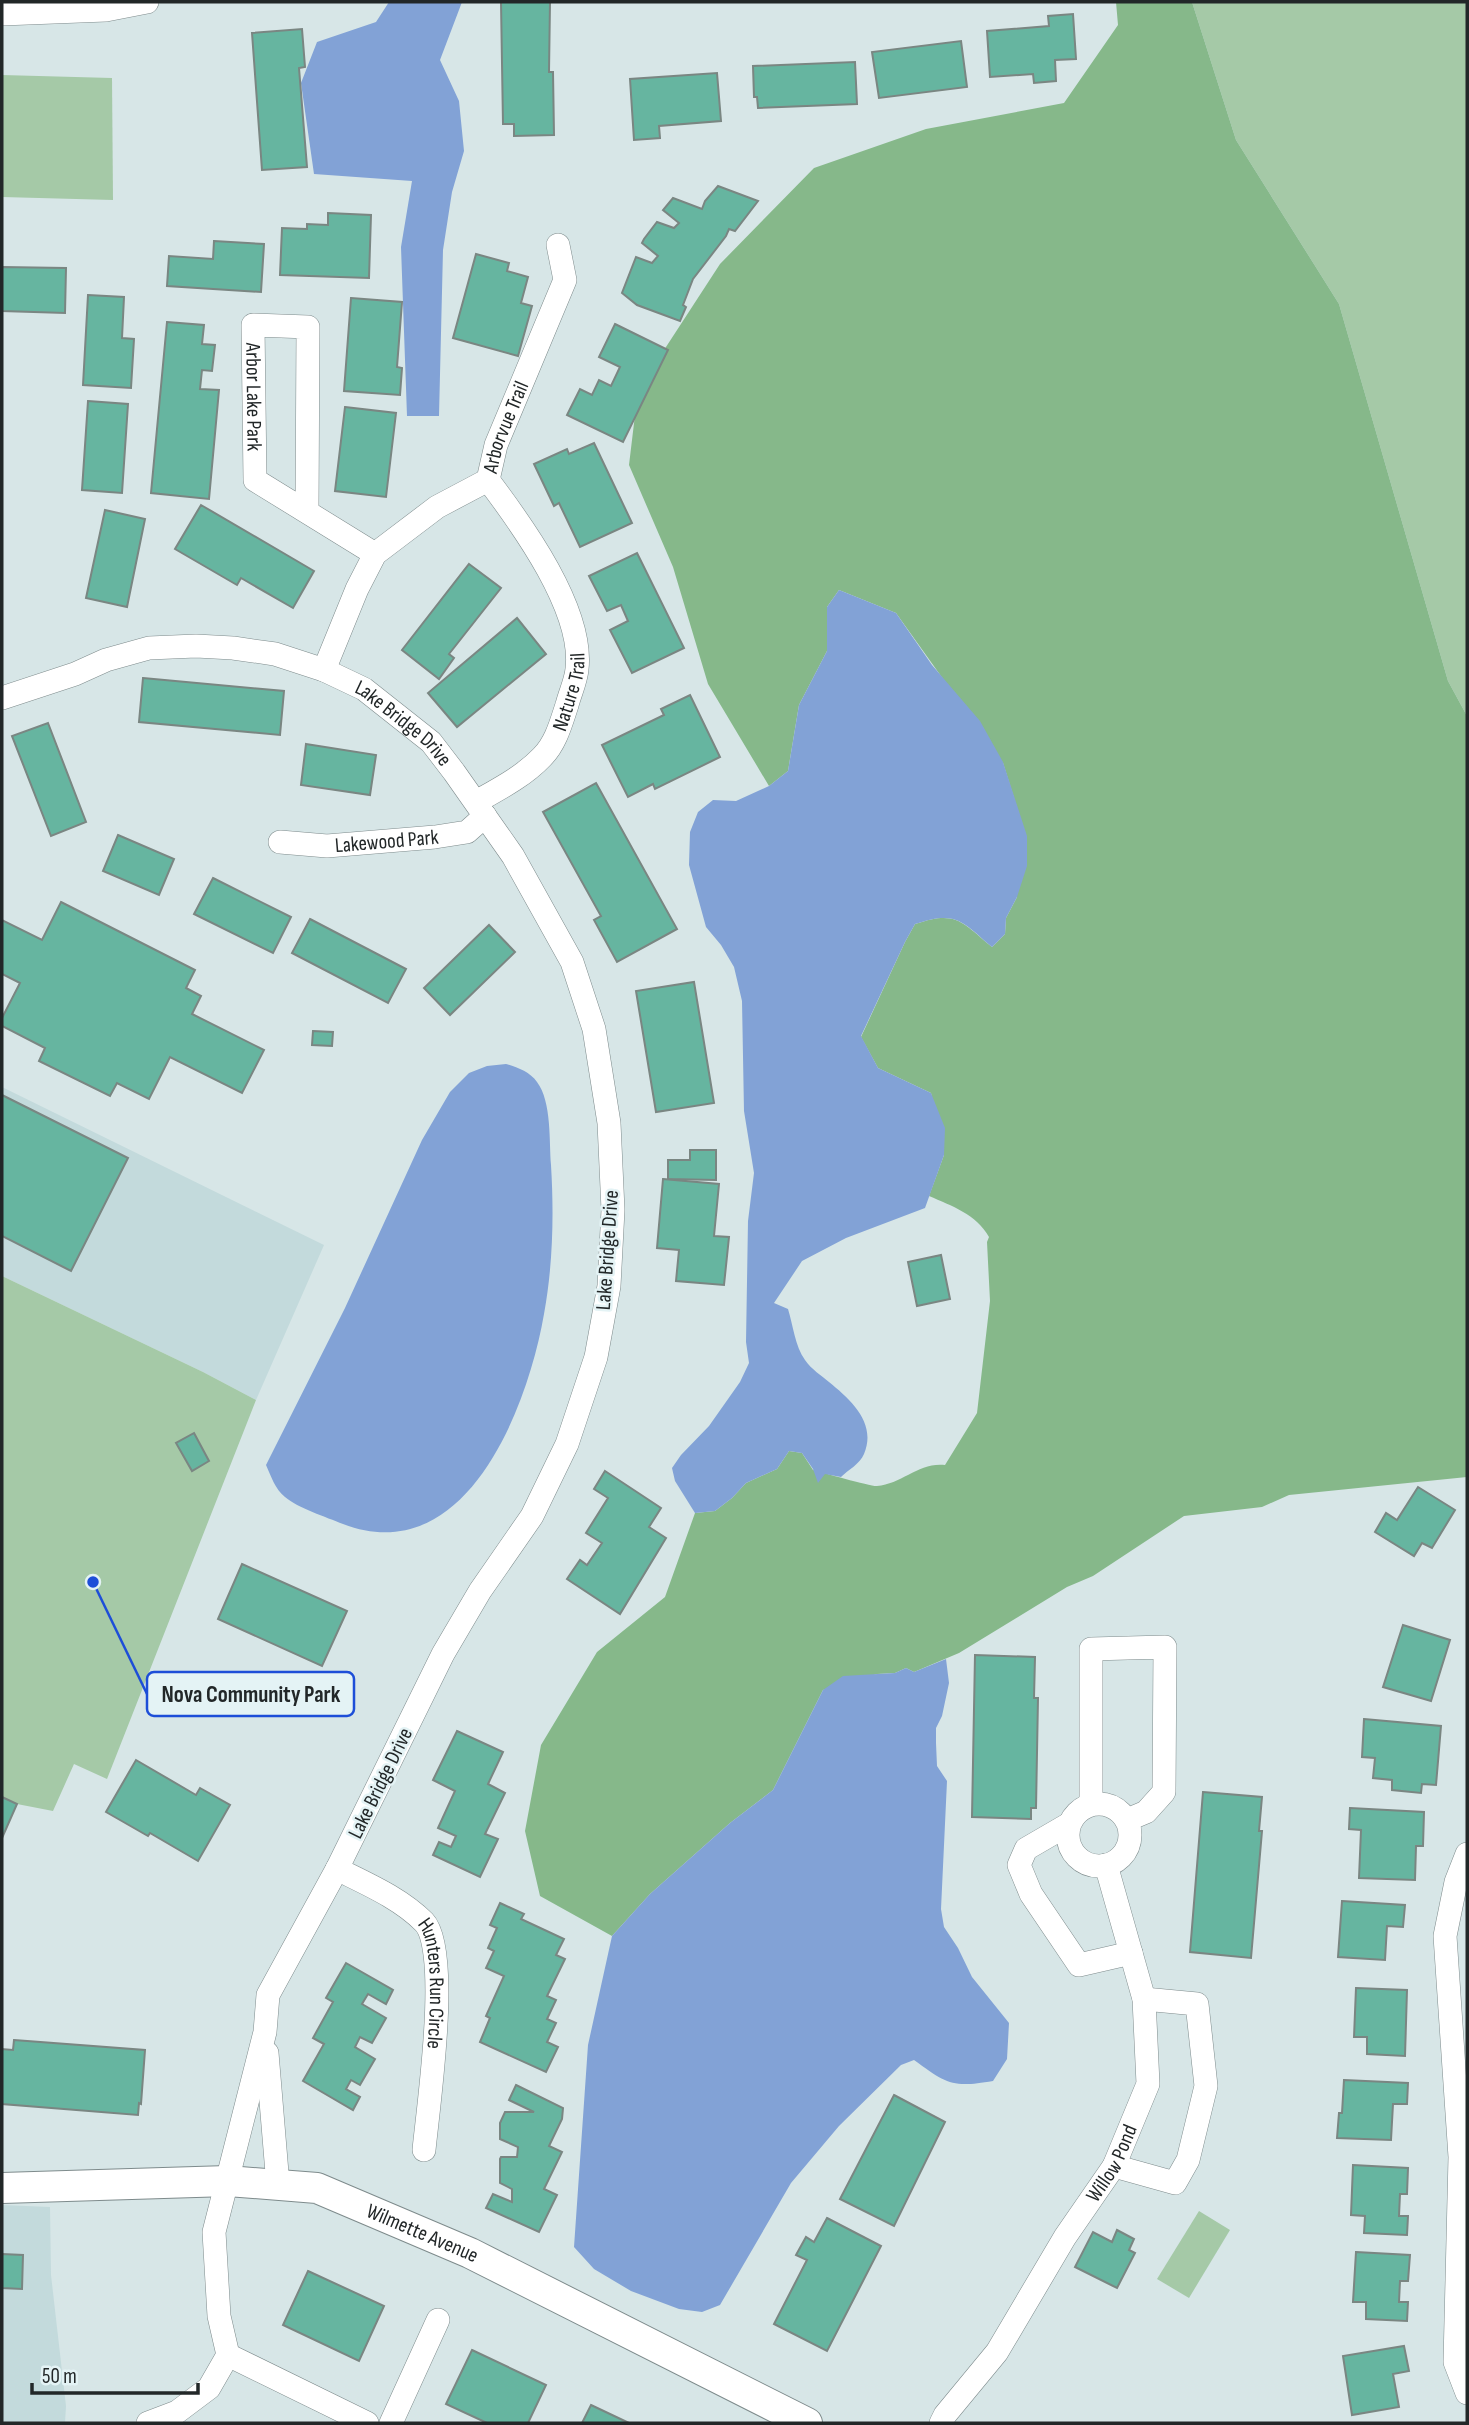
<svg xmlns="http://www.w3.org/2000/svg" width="1469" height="2425" font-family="'Sofia Sans Condensed',sans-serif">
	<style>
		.built { fill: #c3dadc }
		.green { fill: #a5c9a7 }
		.forest { fill: #86b88a }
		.water { fill: #82a2d6 }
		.building { fill: #66b5a0; stroke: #7a8682; stroke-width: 2 }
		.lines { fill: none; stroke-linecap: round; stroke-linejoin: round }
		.minor-casing { stroke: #7e8b8c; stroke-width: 24 }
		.tertiary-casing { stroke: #7e8b8c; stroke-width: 32 }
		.minor { stroke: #fff; stroke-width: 23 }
		.tertiary { stroke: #fff; stroke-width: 30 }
		.labels { text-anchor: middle; stroke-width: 5; stroke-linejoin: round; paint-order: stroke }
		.street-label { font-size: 21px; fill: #222728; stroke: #e4f3f5 }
		.leader { fill: none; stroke: #1d4ed8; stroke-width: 2.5 }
		.callout-dot { fill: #1d4ed8; stroke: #e4f3f5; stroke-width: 2.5 }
		.callout { fill: #e4f3f5; stroke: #1d4ed8; stroke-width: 2.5 }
		.callout-label { font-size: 23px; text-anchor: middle; font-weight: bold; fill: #222728 }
	</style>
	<rect width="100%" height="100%" fill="#d7e6e7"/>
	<g class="built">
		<path d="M2,1087l322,158 -68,155 -53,-28 -201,-96z"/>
		<path d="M2,2205l48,2 1,68 15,131 -1,17h-63z"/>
	</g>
	<g class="green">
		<path d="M1192,2h275v714l-19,-35 -109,-377 -103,-164z"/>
		<path d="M2,75l110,3 1,122 -111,-3z"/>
		<path d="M2,1276l201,96 53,28 -149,379 -33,-15 -21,47 -36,-7 -15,-7z"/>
		<path d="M1199,2211l31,19 -41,68 -32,-19z"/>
	</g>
	<path class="forest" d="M1116,2h76l44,138 103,164 109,377 19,35v761l-178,18 -27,12 -78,9 -91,60 -26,11 -108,66 -45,19 -8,-4 -11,5 -18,1 -54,16 -50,100 -43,33 -80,71 -38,42 -72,-40 -15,-65 16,-86 56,-93 68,-55 30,-84 20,-2 17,-13 14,-15 31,-14 12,-18 13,2 11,17c7,2 60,17 64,16 25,-2 42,-24 68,-21l32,-52 13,-112 -3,-59 2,-5c-13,-23 -37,-31 -60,-41l15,-41 -13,-62 -53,-25 -17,-31 44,-95 10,-18c41,-14 46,-3 77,23l13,-13 1,-16 11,-21 -3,-99 -11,-35 -107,-150 -57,-23 -12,17v44l-28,54 -11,66 -19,15 -61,-102 -35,-117 -44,-102 9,-75 82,-126 94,-96 112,-39 138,-26 54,-78z"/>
	<g class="water">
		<path d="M389,2h73l-22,58 19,41 5,50 -12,41 -9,58 -4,166h-32l-6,-169 11,-66 -98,-7 -13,-91 16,-41 59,-20z"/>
		<path d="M839,590l57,23 36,52 48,56 23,41 24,74v30l-10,31 -11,21 -1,16 -13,13c-30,-26 -36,-37 -77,-23l-10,18 -44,94 17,32 53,25 14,35 -1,27 -19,53 -79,30 -44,23 -28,42 14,6c5,16 7,37 17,51 6,9 17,16 24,22 22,18 48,41 35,72 -4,10 -16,16 -23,23l-16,-3 -7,9 -5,-14 -11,-16 -13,-2 -12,18 -31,14 -14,15 -17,13 -20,2 -20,-32 -3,-13 9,-13 28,-29 31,-44 9,-19 -3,-21 2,-121 6,-48 -10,-62 -2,-110 -8,-34 -13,-22 -15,-18 -17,-62 1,-33 8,-20 15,-12 23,1 33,-15 19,-15 11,-66 28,-54v-44z"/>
		<path d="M506,1064c11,3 24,8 31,18 15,20 12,60 14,83 3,49 2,100 -7,149 -16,93 -78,257 -201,210 -17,-7 -45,-16 -58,-27 -10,-8 -14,-21 -19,-32l79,-157 77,-168 28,-48 19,-19 18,-7z"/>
		<path d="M946,1659l3,24 -7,33 -6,12v15l1,23 10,15 -6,128 3,18 14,21 14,29 37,46 -2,36 -14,22c-41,7 -46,3 -79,-21l-13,5 -62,61 -48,57 -71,122 -18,7 -23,-3 -48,-18 -37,-22 -20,-22 14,-202 24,-109 38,-42 80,-71 43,-33 50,-100 20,-14 52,-3 11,-5 8,4z"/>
	</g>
	<g class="building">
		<path d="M501,2h49l-1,70h4l1,63 -40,1v-12h-11z"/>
		<path d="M1073,14l3,45 -21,1 1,21 -22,2 -1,-9 -43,3 -3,-46 62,-5 -1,-10z"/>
		<path d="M302,29l3,38 -6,1 8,99 -45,3 -10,-137z"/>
		<path d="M961,41l6,46 -88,11 -7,-46z"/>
		<path d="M855,62l2,42 -99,4 -1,-11h-3l-1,-31z"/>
		<path d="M717,73l4,48 -62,5 1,12 -26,2 -4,-61z"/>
		<path d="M718,186l40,15 -23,30 -6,-2 -3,7 -33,43 -10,26 3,2 -6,14 -43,-16 -15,-12 14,-36 16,6 6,-7 -16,-13 2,-4 13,-17 17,6 5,-5 -16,-13 10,-12 29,11 3,-8z"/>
		<path d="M328,213l43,2 -2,63 -89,-3 2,-47 25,1v-5l21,1z"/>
		<path d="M214,241l50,3 -3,48 -94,-6 2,-30 44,3z"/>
		<path d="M476,254l33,9 -2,8 21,6 -7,26 11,3 -14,50 -65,-18z"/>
		<path d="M2,267l64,1 -1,45 -63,-2z"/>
		<path d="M88,295l36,2 -2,41 12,1 -3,49 -48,-3z"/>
		<path d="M351,298l51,4 -5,65 5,1 -2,27 -56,-4z"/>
		<path d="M167,322l37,3 -2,19 13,1 -3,26 -10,-1 -2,19 19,1 -10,109 -58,-6z"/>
		<path d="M615,324l53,26 -45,92 -56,-27 13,-26 12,6 7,-15 12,6 9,-19 -21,-10z"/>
		<path d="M88,401l40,3 -6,89 -40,-3z"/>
		<path d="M345,407l51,6 -10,84 -51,-6z"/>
		<path d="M594,443l38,80 -52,24 -21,-44 -5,3 -20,-42 33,-15 2,5z"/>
		<path d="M201,505l113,66 -21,37 -52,-30 -4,7 -62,-36z"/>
		<path d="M105,510l40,9 -18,88 -41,-9z"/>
		<path d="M637,553l47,95 -52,25 -22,-43 18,-9 -7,-16 -14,6 -18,-35z"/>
		<path d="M469,564l32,24 -52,66 5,4 -15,21 -37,-29z"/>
		<path d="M517,618l29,36 -89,73 -29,-34z"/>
		<path d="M143,678l141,13 -4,44 -141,-13z"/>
		<path d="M690,695l30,62 -65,32 -2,-5 -25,13 -26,-52 62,-30 -3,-6z"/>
		<path d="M48,723l38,99 -35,14 -39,-100z"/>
		<path d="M306,744l70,11 -6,40 -69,-10z"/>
		<path d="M596,783l81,146 -60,33 -23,-42 7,-4 -58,-104z"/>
		<path d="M118,835l56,24 -15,36 -56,-24z"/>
		<path d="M213,878l78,39 -18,36 -79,-39z"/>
		<path d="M61,902l134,68 -9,18 15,8 -9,18 72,36 -22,43 -72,-36 -21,42 -32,-16 -7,13 -71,-35 6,-13 -43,-22v-8l18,-35 -18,-9v-54l40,20z"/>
		<path d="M310,919l96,50 -18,34 -96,-50z"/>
		<path d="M489,925l26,27 -65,63 -26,-27z"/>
		<path d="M694,982l20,121 -58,9 -20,-121z"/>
		<path d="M313,1031l20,1 -1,14 -20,-1z"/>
		<path d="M2,1095l126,63 -57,113 -69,-35z"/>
		<path d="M690,1150h26v30l-48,-1v-19h22z"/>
		<path d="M663,1179l56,5 -5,52 15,1 -5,48 -48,-4 3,-31 -22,-2z"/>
		<path d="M941,1255l9,44 -33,7 -9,-44z"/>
		<path d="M194,1433l15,28 -17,10 -16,-28z"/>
		<path d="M605,1471l56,37 -12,19 17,11 -46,76 -53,-35 13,-19 7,5 15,-22 -16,-10 22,-35 -14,-9z"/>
		<path d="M1418,1487l37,23 -23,38 -10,-5 -8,13 -39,-24 11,-19 11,7z"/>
		<path d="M242,1564l105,47 -25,55 -104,-47z"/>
		<path d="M1403,1625l47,15 -19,61 -48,-14z"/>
		<path d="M975,1655l60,2 -1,41h4l-2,110h-5v11l-59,-2z"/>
		<path d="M1364,1719l77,7 -5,59 -14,-1 -1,9 -29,-3v-10l-19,-2 2,-20 -13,-1z"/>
		<path d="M457,1731l46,21 -15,32 17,9 -20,41 13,5 -18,38 -47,-22 6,-13 12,5 5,-11 -18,-8 17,-37 -22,-11z"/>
		<path d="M136,1760l60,35 4,-7 30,17 -32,56 -48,-28 -2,3 -42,-24z"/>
		<path d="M1203,1792l59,5 -3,34h3l-11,127 -61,-6z"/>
		<path d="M2,1797l15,7 -15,34z"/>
		<path d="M1350,1808l74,4 -1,34h-7l-1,34 -56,-2 2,-48 -12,-1z"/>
		<path d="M1342,1901l63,4 -2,22 -16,-1 -2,34 -47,-3z"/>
		<path d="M500,1903l24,11 -3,5 43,20 -8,16 9,4 -18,37 9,4 -9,19 9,4 -9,19 11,5 -12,25 -66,-30 10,-24 -4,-2 18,-40 -18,-8 8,-17 -6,-3 9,-20 -7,-3z"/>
		<path d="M346,1963l47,27 -7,14 -18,-10 -6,10 24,14 -14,25 -12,-6 -5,10 20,12 -15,26 -9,-5 -5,9 14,8 -7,13 -50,-29 21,-37 -11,-6 20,-36 -7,-4z"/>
		<path d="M1356,1988l51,2 -2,66 -38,-2v-17h-13z"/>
		<path d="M14,2040l131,10 -4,54 -2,-1 -1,12 -136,-11v-55l11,1z"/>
		<path d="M1344,2080l64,3 -1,21h-14l-2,36 -54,-2 2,-25h3z"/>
		<path d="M516,2085l47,23 -1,11 -13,27 13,6 -18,37 13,6 -18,37 -53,-24 7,-14 19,8v-13l-12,-6v-24l1,-2h16l1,-10 -18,-8v-16l5,-11h29l-25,-12z"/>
		<path d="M894,2095l51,27 -51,104 -54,-27z"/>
		<path d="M1353,2165l55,3 -1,26h-7l-1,22h9l-1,19 -43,-2 1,-17 -14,-1z"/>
		<path d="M827,2218l54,28 -54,105 -53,-27 33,-64 -11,-5 10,-18 8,5z"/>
		<path d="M1117,2230l17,9 -5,11 6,3 -18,35 -42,-21 18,-35 19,10z"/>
		<path d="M1356,2252l54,3 -2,26h-8l-1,21h9l-1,19 -41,-2v-17h-13z"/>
		<path d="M2,2254l21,1 -1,34 -20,-1z"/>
		<path d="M308,2271l76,35 -25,55 -76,-36z"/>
		<path d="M1404,2346l5,25 -16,3 6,33 -47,8 -9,-59z"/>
		<path d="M472,2350l74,35 -18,38h-41l-41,-19z"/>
		<path d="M591,2405l38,18h-47z"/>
	</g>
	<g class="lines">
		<g class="minor-casing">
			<g id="minor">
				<path d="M2,14l104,-4 41,-8"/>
				<path id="s1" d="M307,510l1,-183 -55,-2 2,155 120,74"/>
				<path id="s2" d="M324,670l33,-81 18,-35 62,-47 51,-27 8,-35 69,-165 -7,-35"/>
				<path id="s3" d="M2,698l73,-24 31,-14 43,-12 47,-2 37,2 42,6 49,16 40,19 67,53 23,30 59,84 59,106 22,67 15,94 4,87 -4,76 -13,71 -29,87 -35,72 -52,75 -37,63 -106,215 -69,126 -3,37 -51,200 5,84 9,39 -19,33 -32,24 -29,11"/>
				<path id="s4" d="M476,802c23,-13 48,-26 66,-45 14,-14 19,-34 25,-52 3,-12 9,-24 10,-36 7,-59 -55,-144 -89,-189"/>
				<path id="s5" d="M280,842l47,4 108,-9 32,-5 18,-16"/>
				<circle cx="1099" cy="1835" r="31"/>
				<path d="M1091,1804v-155l74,-2 -1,145 -18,20 -19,8"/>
				<path d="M1069,1824l-43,25 -7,16 12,29 48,71 52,-12"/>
				<path d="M1467,1854l-11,28 -11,54 15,221 -5,205 12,31"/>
				<path id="s6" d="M337,1869c30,15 63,29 87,53 27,28 4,186 0,228"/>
				<path d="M267,2053l11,132"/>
				<path d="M1114,2166l61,17 13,-23 18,-74 -9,-82 -53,-5"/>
				<path d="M228,2355l139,68"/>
				<path d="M391,2423l47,-103"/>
				<path id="s7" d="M941,2423l4,-8 52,-63 68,-115 49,-71 34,-82 -4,-85 -38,-134"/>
			</g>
		</g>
		<g class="tertiary-casing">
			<g id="tertiary">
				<path id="s8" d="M2,2188l226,-7 89,7 153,65 337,170"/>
			</g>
		</g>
		<use href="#minor" class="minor"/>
		<use href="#tertiary" class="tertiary"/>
	</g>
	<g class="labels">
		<g class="street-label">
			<text dy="7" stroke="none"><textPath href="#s1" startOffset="310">Arbor Lake Park</textPath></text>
			<text dy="7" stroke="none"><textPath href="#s2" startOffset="318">Arborvue Trail</textPath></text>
			<text dy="7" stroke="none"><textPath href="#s4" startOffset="152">Nature Trail</textPath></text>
			<text dy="7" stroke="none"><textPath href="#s3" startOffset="430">Lake Bridge Drive</textPath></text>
			<text dy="7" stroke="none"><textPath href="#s5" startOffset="107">Lakewood Park</textPath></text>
			<text transform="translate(607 1250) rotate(-86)" y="7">Lake Bridge Drive</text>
			<text transform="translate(380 1783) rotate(-64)" y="7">Lake Bridge Drive</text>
			<text dy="7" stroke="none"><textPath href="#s6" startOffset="166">Hunters Run Circle</textPath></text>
			<text dy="7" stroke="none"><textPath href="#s7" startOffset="312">Willow Pond</textPath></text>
			<text dy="7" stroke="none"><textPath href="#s8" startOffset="430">Wilmette Avenue</textPath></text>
		</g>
	</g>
	<path class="leader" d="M93 1582L147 1694"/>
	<circle class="callout-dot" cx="93" cy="1582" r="7"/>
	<rect class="callout" x="147" y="1672" width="207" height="44" rx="7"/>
	<g class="callout-label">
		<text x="251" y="1702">Nova Community Park</text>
	</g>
	<rect width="1469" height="2425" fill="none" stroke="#222728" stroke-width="7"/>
	<path d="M32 2383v10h166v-10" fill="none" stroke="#222728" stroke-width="3.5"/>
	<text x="42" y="2383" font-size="21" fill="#222728" stroke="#e4f3f5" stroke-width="5" paint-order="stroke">50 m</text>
</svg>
